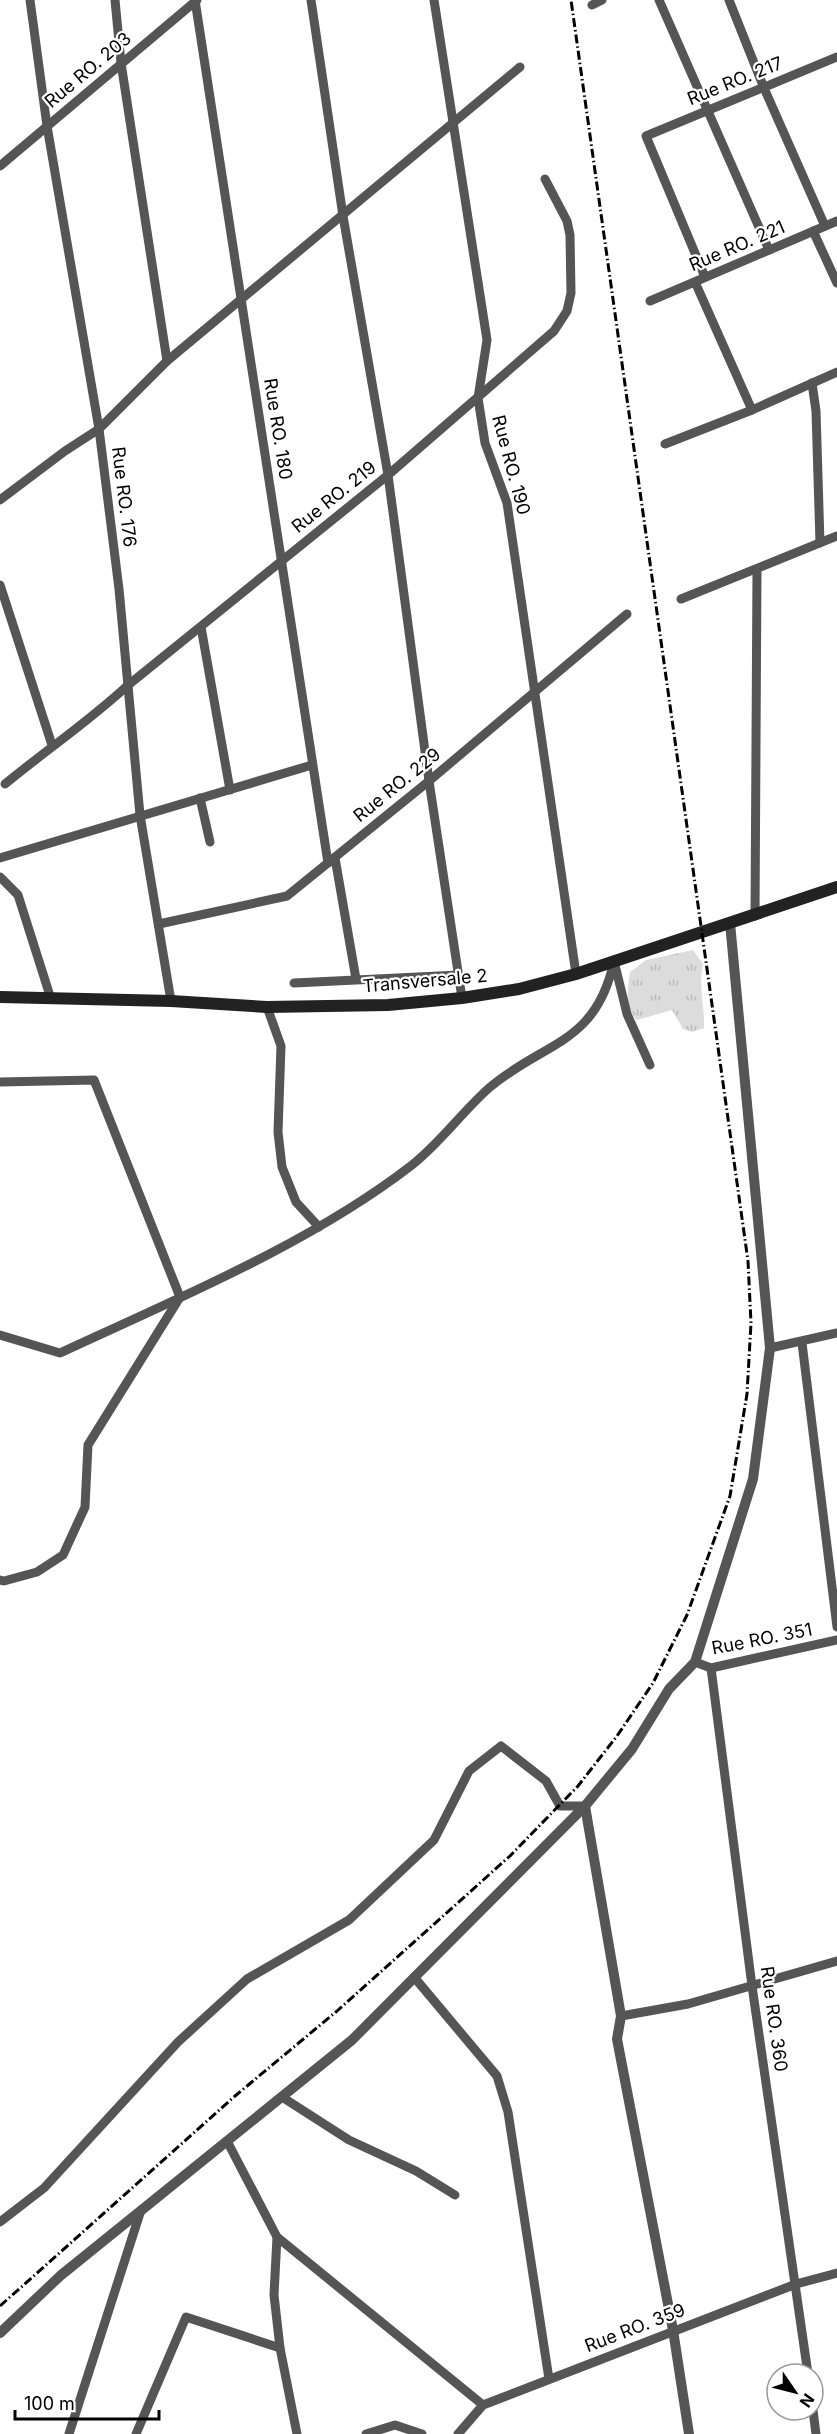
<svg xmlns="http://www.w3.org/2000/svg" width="837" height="2434" font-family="Inter,sans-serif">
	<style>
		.grass { fill: url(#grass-tufts) }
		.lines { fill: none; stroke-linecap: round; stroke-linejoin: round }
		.minor { stroke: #555; stroke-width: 9 }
		.tertiary { stroke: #555; stroke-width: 10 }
		.secondary { stroke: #222; stroke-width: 12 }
		.rail { stroke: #000; stroke-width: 3; stroke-dasharray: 9 3 1.5 3; stroke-linecap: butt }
		.labels { text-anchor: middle; stroke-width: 4.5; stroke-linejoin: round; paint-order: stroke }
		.street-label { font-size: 18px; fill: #000; stroke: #fff }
	</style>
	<defs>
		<pattern id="grass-tufts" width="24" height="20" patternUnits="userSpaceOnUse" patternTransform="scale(1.5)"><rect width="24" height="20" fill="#dcdcdc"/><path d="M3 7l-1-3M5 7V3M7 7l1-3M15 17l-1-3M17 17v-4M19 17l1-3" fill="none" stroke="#bbb"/></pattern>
	</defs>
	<rect width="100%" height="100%" fill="#fff"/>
	<path class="grass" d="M693,950l10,14c-5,23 2,42 1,64l-12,4 -9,-3 -11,-19 -35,10c-13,-12 -9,-32 -7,-48l16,-12z"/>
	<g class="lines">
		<g class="minor">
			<path d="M30,0l17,126 52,303 20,160 21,226 31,186"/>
			<path d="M115,0l6,63 46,298"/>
			<path d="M195,0l133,863"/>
			<path d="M311,0l32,216 45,259 41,306 33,217"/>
			<path d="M434,0l53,340 -9,58 7,45 22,60 69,471"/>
			<path d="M659,0l110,250"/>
			<path d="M729,0l35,88 61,138"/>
			<path d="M592,5l10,-5"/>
			<path d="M0,166l197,-166"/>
			<path d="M813,231l24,52"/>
			<path d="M705,277l-59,-141 191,-79"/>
			<path d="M695,282l57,128"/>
			<path d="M650,301l187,-80"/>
			<path d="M812,383l4,28 4,132"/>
			<path d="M665,444l87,-34 85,-38"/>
			<path d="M0,500l65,-49 34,-22 68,-68 353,-294"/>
			<path d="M0,585l52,160"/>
			<path d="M681,599l156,-63"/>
			<path d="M201,627l29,163"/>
			<path d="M5,784c40,-33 83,-62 122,-98l261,-211 166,-144 13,-20 4,-18 -1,-58 -3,-14 -22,-42"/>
			<path d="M200,798l10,44"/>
			<path d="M0,858l312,-93"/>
			<path d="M335,858l21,121"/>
			<path d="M0,877l18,18 33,104"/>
			<path d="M755,916l2,-347"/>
			<path d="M159,924l128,-28 142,-115 198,-167"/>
			<path d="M294,983l165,-8"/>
			<path d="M267,1007l14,39 -3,86 4,35 14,35 23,25"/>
			<path d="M0,1082l94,-2 86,217 -92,148 -3,62 -22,48 -26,17 -33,9 -4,-1"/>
			<path d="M0,1335l60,18c116,-54 250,-109 352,-188 28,-22 50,-53 77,-77 55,-47 107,-43 125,-127l13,53 23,51"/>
			<path d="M802,1343l35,284"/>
			<path d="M770,1348l67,-15"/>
			<path d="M695,1662l16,6 126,-28"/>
			<path d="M711,1668l41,318 56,388"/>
			<path d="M414,1977l83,99 11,36 41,267"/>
			<path d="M621,2016l67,-12 149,-43"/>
			<path d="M282,2097l67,43 67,31 39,24"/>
			<path d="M227,2141l50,96 -3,58 6,53 17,86"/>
			<path d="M0,2222l44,-34 134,-146 69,-63 102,-59 85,-80 35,-69 32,-25 45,35 14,25h25"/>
			<path d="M277,2237l206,168"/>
			<path d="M813,2410l3,24"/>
			<path d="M69,2434l72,-224"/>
			<path d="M136,2434l50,-117 94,31"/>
			<path d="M366,2434l29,-9 27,9"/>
			<path d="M458,2434l25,-29 313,-121 41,-11"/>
		</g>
		<g class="tertiary">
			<path d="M585,1806l36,210 -4,23 56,291 16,104"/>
			<path d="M0,2333l60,-57 292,-236 233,-234 47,-57 37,-60 26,-27 58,-183 17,-131 -40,-425"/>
		</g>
		<path class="secondary" d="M0,997l171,4 96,6 121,-2 74,-7 57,-9 57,-15 261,-87"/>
		<path class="rail" d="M0,2306l235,-210 102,-85 173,-155 68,-70 39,-50 36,-53 34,-68 43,-119 17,-102 4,-71 -3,-62 -177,-1261"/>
	</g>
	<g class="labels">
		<g class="street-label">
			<text transform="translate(88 70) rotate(-40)" y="6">Rue RO. 203</text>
			<text transform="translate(735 81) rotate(-22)" y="6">Rue RO. 217</text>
			<text transform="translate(737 246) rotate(-23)" y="6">Rue RO. 221</text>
			<text transform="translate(278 429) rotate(81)" y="6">Rue RO. 180</text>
			<text transform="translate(511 465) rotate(75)" y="6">Rue RO. 190</text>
			<text transform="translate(124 497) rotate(83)" y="6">Rue RO. 176</text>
			<text transform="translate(334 497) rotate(-39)" y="6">Rue RO. 219</text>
			<text transform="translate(397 785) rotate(-39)" y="6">Rue RO. 229</text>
			<text transform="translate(425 981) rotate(-5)" y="6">Transversale 2</text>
			<text transform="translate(762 1639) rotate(-11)" y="6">Rue RO. 351</text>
			<text transform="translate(774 2019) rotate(82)" y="6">Rue RO. 360</text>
			<text transform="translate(635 2328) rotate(-21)" y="6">Rue RO. 359</text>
		</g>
	</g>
	<g transform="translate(795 2392) rotate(125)"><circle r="28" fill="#ffffff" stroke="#999999" stroke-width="1.5"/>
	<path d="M0-4.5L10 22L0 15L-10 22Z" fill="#000000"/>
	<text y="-9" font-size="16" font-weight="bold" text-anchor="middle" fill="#000000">N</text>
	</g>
	<path d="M15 2410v9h144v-9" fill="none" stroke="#000000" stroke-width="3"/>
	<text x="24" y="2410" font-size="18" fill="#000000" stroke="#ffffff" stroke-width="4.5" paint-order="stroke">100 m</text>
</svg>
